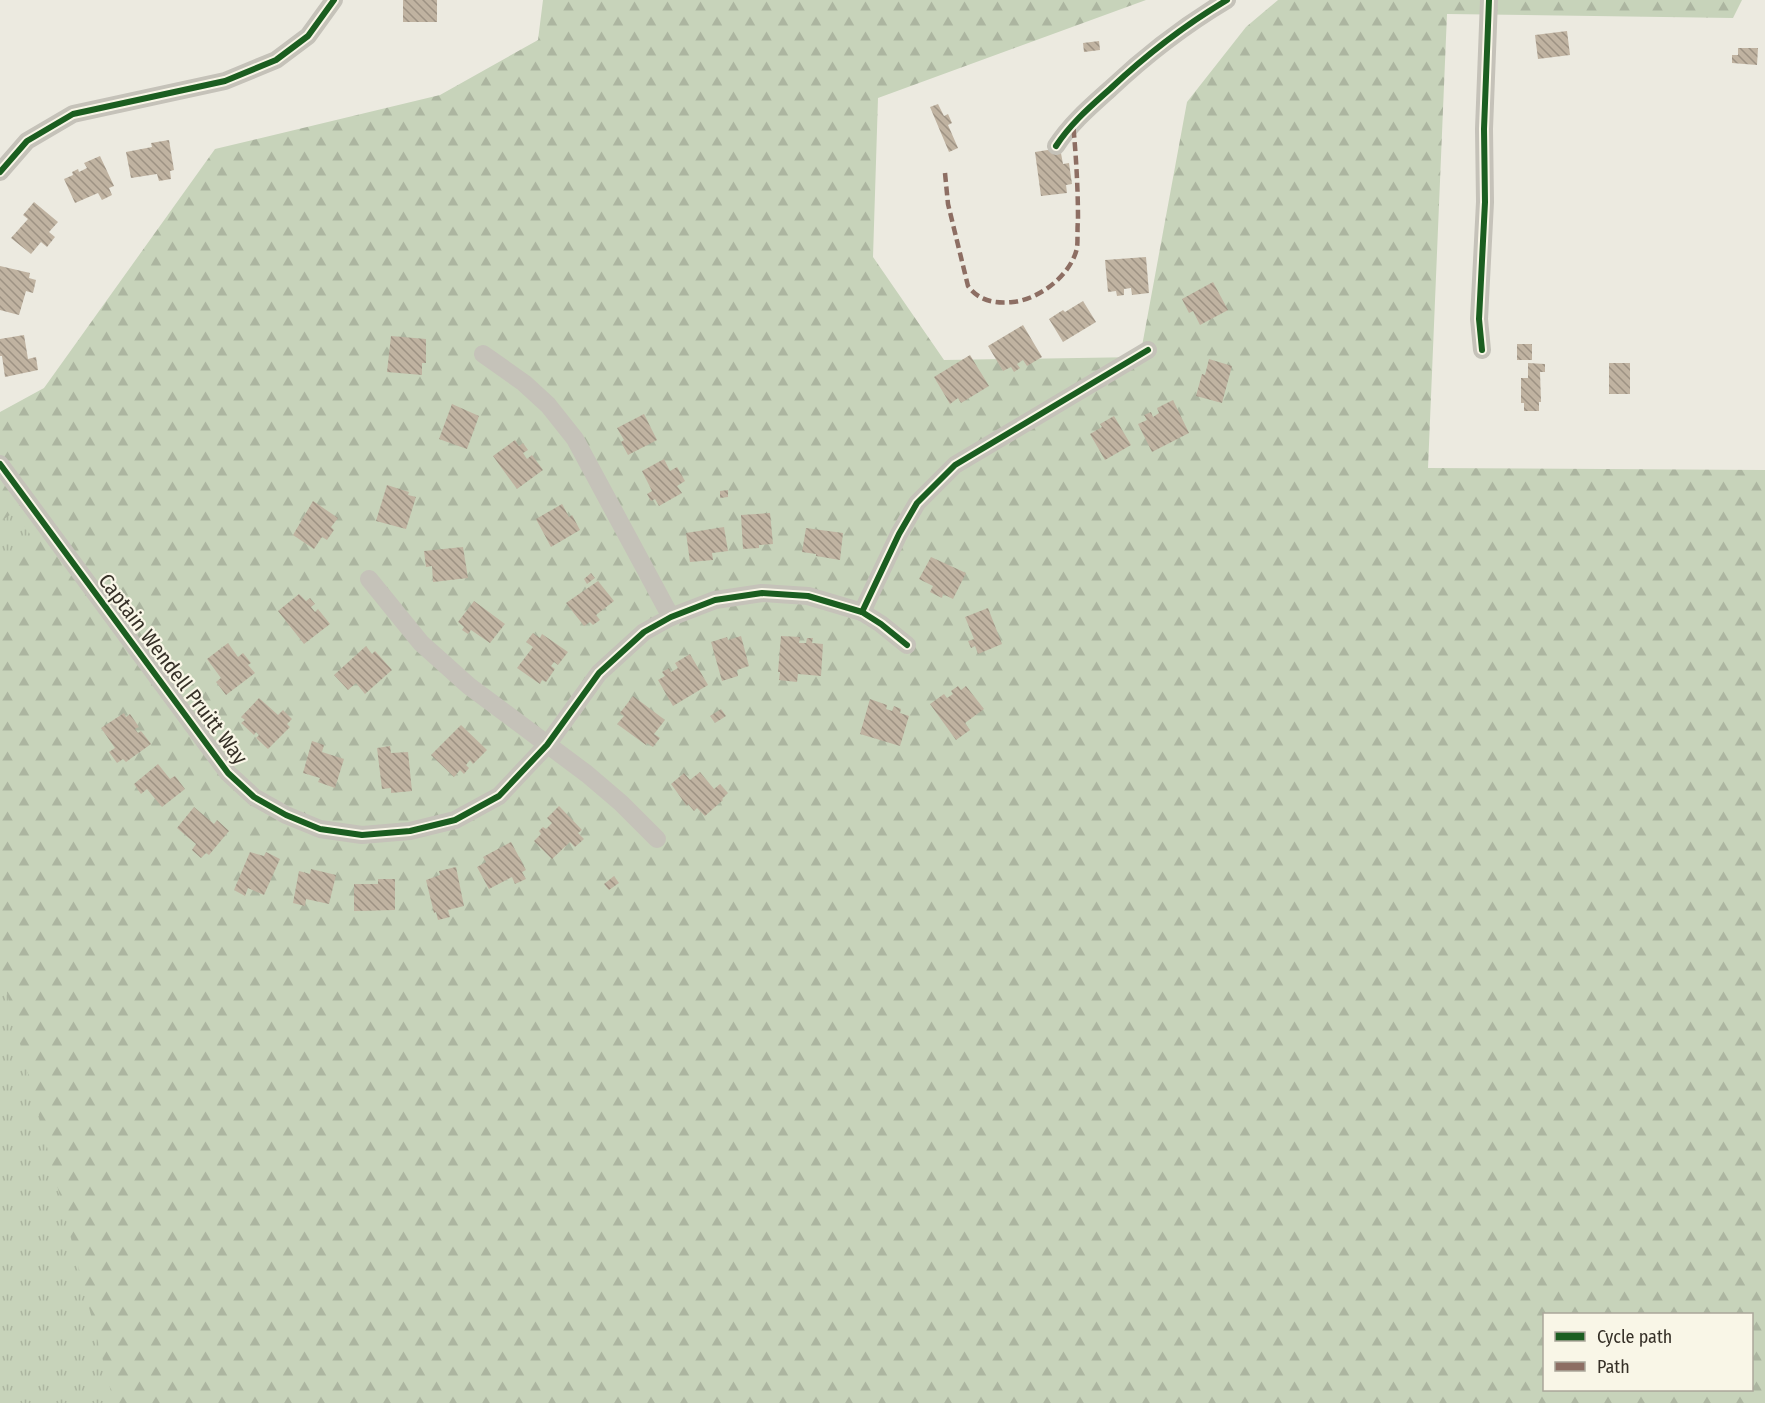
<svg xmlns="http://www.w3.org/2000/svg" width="1765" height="1403" font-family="'Fira Sans Condensed',sans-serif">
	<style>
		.forest { fill: url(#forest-firs); fill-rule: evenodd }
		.park { fill: url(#park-tufts) }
		.building { fill: url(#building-back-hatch) }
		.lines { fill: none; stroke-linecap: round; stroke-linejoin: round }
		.street { stroke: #c5c2b9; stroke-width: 18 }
		.quiet { stroke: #8d6e63; stroke-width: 4.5; stroke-dasharray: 9 4.5; stroke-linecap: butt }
		.cycleway-casing { stroke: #f9f6e7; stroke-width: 10 }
		.cycleway { stroke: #1b5e20; stroke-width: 6 }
		.labels { text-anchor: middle; stroke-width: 4.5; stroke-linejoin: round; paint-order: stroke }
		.street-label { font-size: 21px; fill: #363027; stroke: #f9f6e7 }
	</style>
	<defs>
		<pattern id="forest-firs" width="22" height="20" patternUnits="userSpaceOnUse" patternTransform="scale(1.5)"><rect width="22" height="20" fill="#c7d3ba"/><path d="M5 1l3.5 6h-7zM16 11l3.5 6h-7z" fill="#acb5a0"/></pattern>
		<pattern id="park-tufts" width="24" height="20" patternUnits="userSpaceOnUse" patternTransform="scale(1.5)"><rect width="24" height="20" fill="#c7d3ba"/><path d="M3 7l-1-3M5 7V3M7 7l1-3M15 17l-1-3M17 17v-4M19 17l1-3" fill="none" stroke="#acb5a0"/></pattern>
		<pattern id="building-back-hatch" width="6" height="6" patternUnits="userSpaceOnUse" patternTransform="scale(1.5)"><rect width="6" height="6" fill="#c0b3a1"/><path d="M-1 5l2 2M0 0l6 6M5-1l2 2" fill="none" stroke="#9d9283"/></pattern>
	</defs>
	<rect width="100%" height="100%" fill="#eceae0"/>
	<path class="forest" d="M543,0h603l-268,98 -5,159 71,103 196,-3 47,-255 59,-75 32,-27h464l-9,18 -286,-4 -19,454 337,2v933h-1765v-991l44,-24 171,-239 225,-54 98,-55zM1544,1314h208v76h-208z"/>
	<g class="park">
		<path d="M14,512l18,25 -32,23v-38z"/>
		<path d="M0,967l114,436h-114z"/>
	</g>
	<g class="building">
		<rect x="403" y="0" width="34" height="22"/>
		<path d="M1567,31l3,24 -32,4 -3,-24z"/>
		<path d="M1099,41l1,9 -16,2 -1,-9z"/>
		<path d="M1738,48h20l-1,17 -25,-2v-8h6z"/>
		<path d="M938,104l6,12 4,-2 4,9 -4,2 10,23 -9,4 -19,-45z"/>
		<path d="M169,140l5,30 -4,1 1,8 -12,2 -2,-7 -26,4 -5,-26 26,-5 -1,-4z"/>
		<path d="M1060,148l3,16 6,-1 3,21 -6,1 1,8 -26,3 -6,-44z"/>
		<path d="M100,156l14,30 -5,2 3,7 -10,5 -4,-7 -23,10 -11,-24 9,-4 -1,-3 6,-3 1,3 8,-4 -3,-5z"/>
		<path d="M34,202l24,20 -9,10 6,5 -8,10 -6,-5 -10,12 -20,-16 17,-19 -5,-4z"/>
		<path d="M1146,257l3,36 -17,2 -1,-7 -7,1v6l-7,1 -1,-5 -8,1 -3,-32z"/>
		<path d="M0,266l30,7 -1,5 7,2 -3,13 -7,-2 -7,24 -19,-5z"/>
		<path d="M1213,282l15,28 -28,15 -7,-14 -4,2 -7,-14z"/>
		<path d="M1083,301l13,21 -33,20 -14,-23 14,-9 2,2z"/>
		<path d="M1023,325l19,32 -15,9 -4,-6 -6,4 3,4 -6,4 -3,-5 -8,4 -15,-25z"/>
		<path d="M24,335l4,24 8,-2 2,13 -33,7 -3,-21h-2v-17z"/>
		<path d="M391,336l35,3v24h-4v12l-35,-3z"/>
		<rect x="1517" y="344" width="15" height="16"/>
		<path d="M970,355l19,31 -28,17 -3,-5 -8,6 -16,-27z"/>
		<path d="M1209,359l23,7 -10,37 -26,-7 6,-22 3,1z"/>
		<path d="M1528,363l17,1v8h-5l1,30h-2v9h-15v-8h-3v-25h7z"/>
		<rect x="1609" y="363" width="21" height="31"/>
		<path d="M1173,400l16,33 -37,19 -14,-28 9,-4 -3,-5 7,-3 2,5 6,-4 -2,-5z"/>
		<path d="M452,404l27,12 -12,33 -28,-10z"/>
		<path d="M644,414l13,26 -29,15 -7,-13 3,-2 -7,-12z"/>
		<path d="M1114,416l17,29 -26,15 -15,-26 12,-7 -2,-3z"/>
		<path d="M515,440l4,6 4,-3 5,7 -5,3 4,6 5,-4 11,15 -26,19 -24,-33z"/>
		<path d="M664,459l6,12 7,-4 8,14 -8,5 5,7 -23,13 -4,-7 -4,2 -4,-7 5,-3 -10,-20z"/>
		<path d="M387,485l22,7 -1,3 8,2 -10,32 -30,-8z"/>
		<path d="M728,490v7l-8,1v-7z"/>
		<path d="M313,501l25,17 -7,9 3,3 -7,10 -5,-3 -8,12 -21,-14z"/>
		<path d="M562,504l7,13 3,-2 8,15 -29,17 -15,-28z"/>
		<path d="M770,513l3,31 -14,1v3l-16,1 -2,-34z"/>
		<path d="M724,527l4,24 -16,2 1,7 -23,2 -4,-29z"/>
		<path d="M806,528l37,5 -3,27 -24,-4v-2l-14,-2z"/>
		<path d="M463,547l5,31 -35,4 -1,-16 -6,1 -2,-16z"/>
		<path d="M931,557l35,16 -13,26 -10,-5 -1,4 -12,-6 3,-6 -14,-7z"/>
		<path d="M591,573l4,5 -8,6 -3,-5z"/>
		<path d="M598,581l16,20 -18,14 4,5 -7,5 -3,-3 -6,4 -18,-23z"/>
		<path d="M299,594l7,7 4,-3 5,6 -4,3 4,5 3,-3 12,15 -26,20 -26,-33z"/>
		<path d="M474,601l31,23 -15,19 -19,-13 -3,4 -6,-4 2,-3 -6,-5z"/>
		<path d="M988,608l14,36 -24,10 -3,-8 -4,2 -3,-7 6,-2 -9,-22z"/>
		<path d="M533,633l7,5 2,-4 26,18 -10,13 -4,-3 -3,4 4,3 -9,13 -4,-2 -2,4 -23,-16 16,-21 -7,-5z"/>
		<path d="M741,636l8,30 -12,4 1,6 -16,5 -11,-39 16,-5 1,3z"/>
		<path d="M781,636l19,1 -1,6h7l1,-5h6l-1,5 11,1 -2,32 -23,-2 -1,8 -18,-2 1,-8h-2z"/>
		<path d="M228,643l10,14 5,-4 8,10 -3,2 7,8 -29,22 -10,-13 5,-4 -14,-19z"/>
		<path d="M366,646l6,8 3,-3 17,19 -27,24 -9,-11 -8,7 -14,-15z"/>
		<path d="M690,654l18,31 -35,21 -15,-26 7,-4 -3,-4 7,-4 2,4 7,-4 -3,-5z"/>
		<path d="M958,686l3,4 5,-4 18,23 -19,14 5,7 -14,10 -26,-36 14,-10 3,4 6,-4 -2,-3z"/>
		<path d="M633,696l32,24 -11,14 6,4 -7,9 -6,-4 -1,2 -29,-21 7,-8 -4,-3z"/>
		<path d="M259,698l19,17 5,-5 9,9 -5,5 3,3 -22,22 -12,-11 3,-3 -3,-3 -2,3 -13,-12 4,-3 -4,-3z"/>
		<path d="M870,699l17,6 -1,4 6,2 2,-5 7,3 -1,4 9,3 -9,30 -40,-12z"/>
		<path d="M721,709l5,7 -11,7 -5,-7z"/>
		<path d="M124,713l2,4 4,-3 9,13 -4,2 3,4 3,-2 10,13 -25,18 -3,-3 -6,4 -8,-11 6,-4 -14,-20z"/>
		<path d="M461,725l26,25 -14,14 -3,-4 -4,5 3,3 -5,6 -4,-4 -6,7 -23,-22z"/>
		<path d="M312,741l12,4 -2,7 22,7 -9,29 -17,-6 2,-4 -17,-5z"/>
		<path d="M390,746l1,7 17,-1 4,39 -21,2v-5l-9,1 -5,-41z"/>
		<path d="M158,764l12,15 5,-3 10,13 -23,18 -15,-18 -6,5 -7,-10z"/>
		<path d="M700,772l14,17 6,-5 8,9 -6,6 1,1 -18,16 -8,-8 -3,3 -6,-7 -1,2 -16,-22 13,-11 6,7z"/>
		<path d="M559,806l23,24 -4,3 6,6 -9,8 -5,-5 -18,17 -18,-18 7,-7 -2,-3 4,-4 3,2 6,-6 -5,-5z"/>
		<path d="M194,807l20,17 3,-4 12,11 -20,24 -3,-2 -5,5 -9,-8 4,-6 -19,-16z"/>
		<path d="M511,842l15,28 -4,2 4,7 -11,5 -3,-7 -23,12 -12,-22 9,-5 -3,-5z"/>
		<path d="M250,852l14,4 2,-4 14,7 -16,36 -16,-7 -3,8 -11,-6z"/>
		<path d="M456,867l8,39 -16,4 2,7 -12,3 -2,-8 -2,1 -8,-33 14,-5 -1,-4z"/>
		<path d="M311,869l25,6 -7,29 -23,-5 -1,7 -12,-3 6,-32 11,3z"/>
		<path d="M614,876l5,7 -10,7 -5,-6z"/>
		<path d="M378,879h17v31l-41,1v-27h24z"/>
	</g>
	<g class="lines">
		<g class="street">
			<path d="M1056,146c15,-23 34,-39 54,-57 36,-34 75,-64 117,-89"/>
			<path d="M0,172l27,-31 46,-27 152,-33 51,-21 32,-24 26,-36"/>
			<path d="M1482,350l-3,-31 6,-117 -1,-73 5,-129"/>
			<path d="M483,354l41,29 24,22 27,34 96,178"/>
			<path d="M0,464l228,309 26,24 32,18 34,14 42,6 48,-4 45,-11 44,-24 48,-51 52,-72 45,-41 27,-15 44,-17 47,-7 46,3 54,16 19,12 26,21"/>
			<path d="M369,579l52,64 48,43 118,88 34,29 36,36"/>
			<path d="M862,612l37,-78 18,-31 38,-38 193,-115"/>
		</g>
		<path class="quiet" d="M945,173l3,31 20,82c11,15 27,18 45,16 27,-3 58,-27 64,-54 1,-8 0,-19 1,-28 0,-32 -2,-65 -5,-97"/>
		<g class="cycleway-casing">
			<g id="cycleway">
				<path d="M1056,146c15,-23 34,-39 54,-57 36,-34 75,-64 117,-89"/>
				<path d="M0,172l27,-31 46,-27 152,-33 51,-21 32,-24 26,-36"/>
				<path d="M1482,350l-3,-31 6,-117 -1,-73 5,-129"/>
				<path d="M0,464l228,309 26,24 32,18 34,14 42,6 48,-4 45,-11 44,-24 48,-51 52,-72 45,-41 27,-15 44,-17 47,-7 46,3 54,16 19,12 26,21"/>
				<path d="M862,612l37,-78 18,-31 38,-38 193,-115"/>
			</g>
		</g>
		<use href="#cycleway" class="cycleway"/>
	</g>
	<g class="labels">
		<g class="street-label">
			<text transform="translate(173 669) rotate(53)" y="7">Captain Wendell Pruitt Way</text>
		</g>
	</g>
	<rect x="1543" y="1313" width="210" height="78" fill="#f9f6e7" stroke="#aba79a" stroke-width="1.5"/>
	<rect x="1555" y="1332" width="30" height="9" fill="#1b5e20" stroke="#aba79a" stroke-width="1.5"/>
	<text x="1597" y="1343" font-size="18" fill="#363027">Cycle path</text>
	<rect x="1555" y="1362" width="30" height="9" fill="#8d6e63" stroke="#aba79a" stroke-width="1.5"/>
	<text x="1597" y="1373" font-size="18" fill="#363027">Path</text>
</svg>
